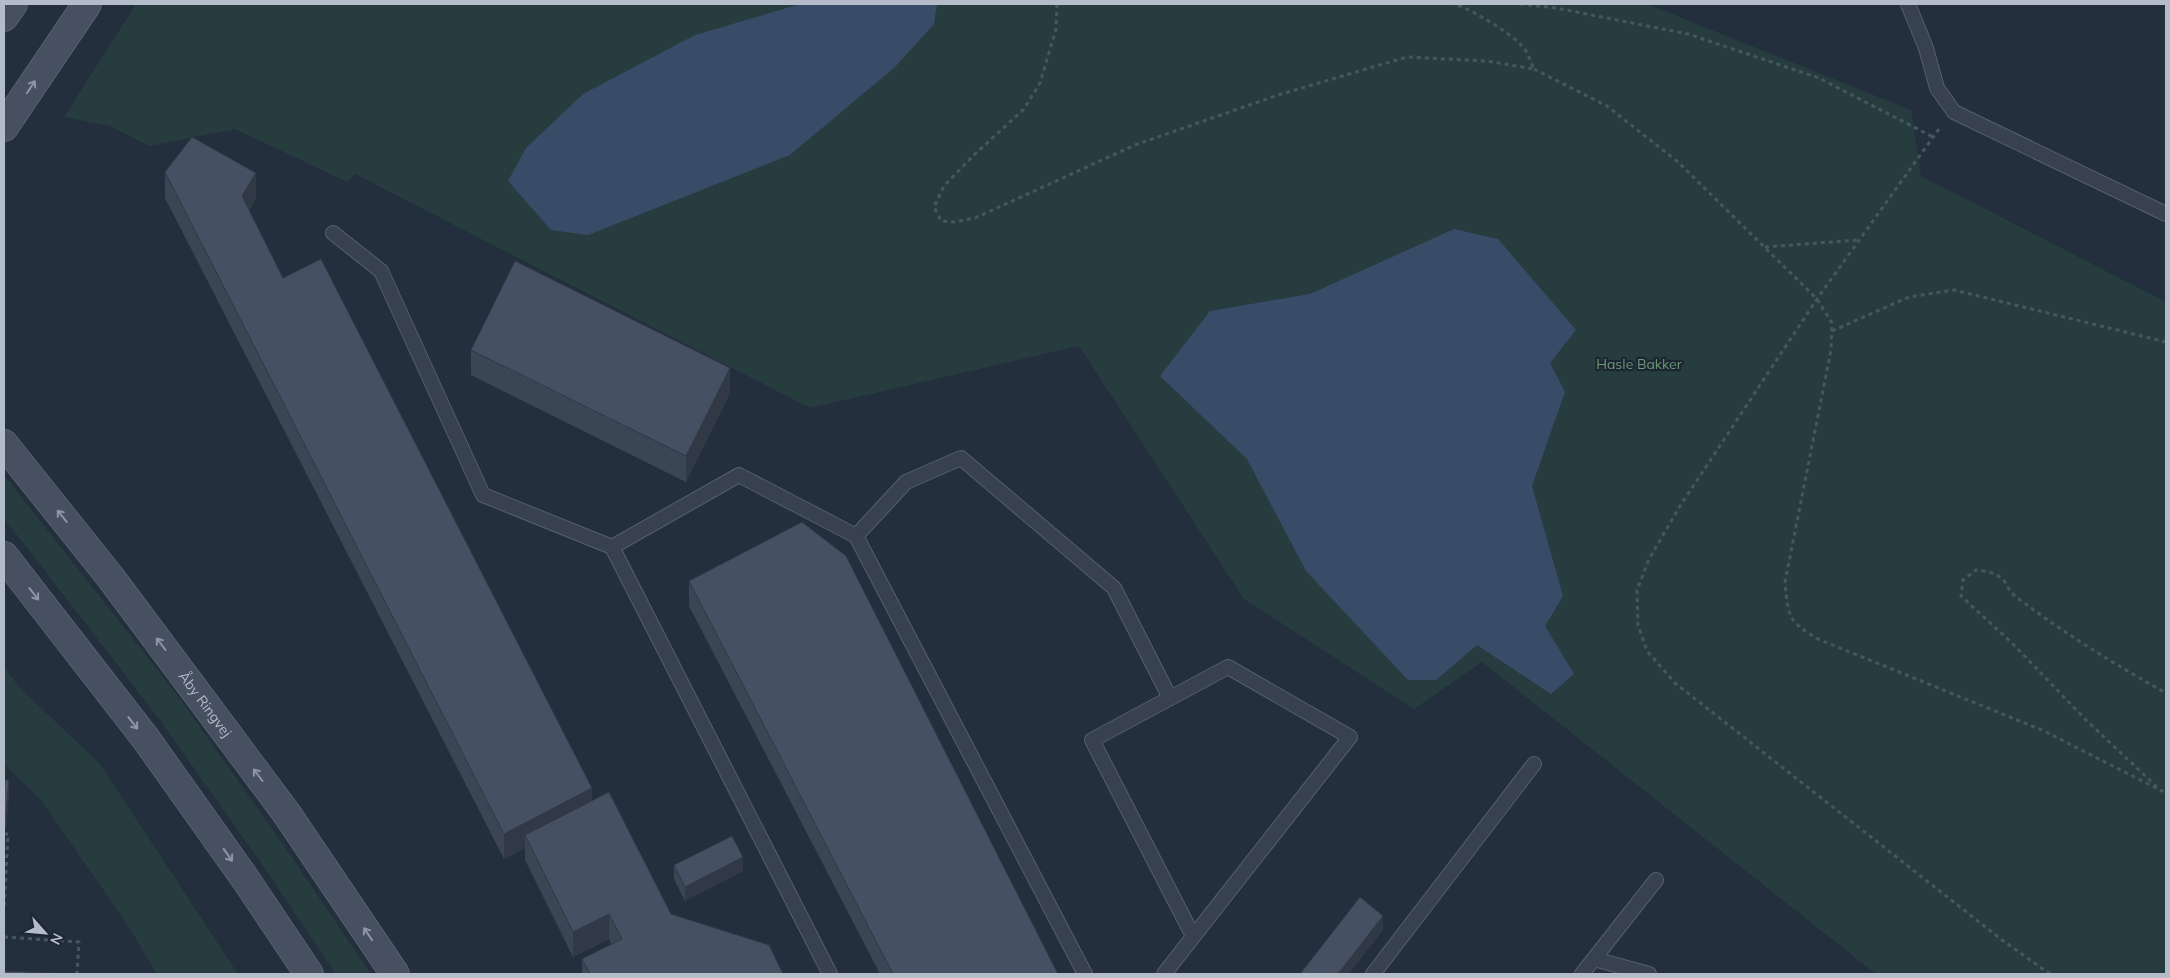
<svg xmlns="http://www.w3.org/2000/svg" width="2170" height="978" font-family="Mulish,sans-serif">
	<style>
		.green { fill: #263c3f }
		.water { fill: #394c67 }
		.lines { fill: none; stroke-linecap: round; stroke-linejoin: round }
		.lane-casing { stroke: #565f6c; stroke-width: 16 }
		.secondary-casing { stroke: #565f6c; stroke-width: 30 }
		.path { stroke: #44595c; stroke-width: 3; stroke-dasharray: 4 4; stroke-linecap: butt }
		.lane { stroke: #38414e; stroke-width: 14 }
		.secondary { stroke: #465061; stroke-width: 28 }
		.wall { fill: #3b4654 }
		.shaded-wall { fill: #303945 }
		.building { fill: #455162; stroke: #303945 }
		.oneway { stroke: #8e96a5 }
		.labels { text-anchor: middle; stroke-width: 4.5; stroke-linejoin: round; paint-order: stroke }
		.park-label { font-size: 14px; fill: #6b9a76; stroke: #1d2633 }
		.street-label { font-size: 14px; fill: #b4bcc9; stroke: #1d2633 }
	</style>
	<rect width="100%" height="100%" fill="#242f3e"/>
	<g class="green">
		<path d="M136,4h1511l264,106 10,66 245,126v672h-290l-394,-312 -68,47 -170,-110 -165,-253 -269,62 -455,-234 -8,8 -112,-53 -86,17 -39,-20 -46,-9z"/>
		<path d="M4,475l177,225 103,146 87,128h-35l-75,-111 -101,-143 -156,-202z"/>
		<path d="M4,667l16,21 80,76 138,210h-81l-28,-47 -88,-127 -37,-36z"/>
	</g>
	<g class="water">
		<path d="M800,4h137l-3,20 -40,44 -104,87 -202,80 -37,-5 -43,-49 18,-33 57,-54 112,-59z"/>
		<path d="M1454,229l44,10 78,91 -26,33 15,29 -33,94 31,110 -18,30 29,48 -23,20 -74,-49 -41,35h-28l-102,-109 -59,-112 -87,-83 50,-65 100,-17z"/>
	</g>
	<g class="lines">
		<g class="lane-casing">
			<g id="lane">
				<path d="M1908,4l18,44 11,40 17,24 212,102"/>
				<path d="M333,233l48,38 102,224 129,52"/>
				<path d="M856,536l50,-54 55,-24 153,130 56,110"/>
				<path d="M1594,959l55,15"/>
				<path d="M830,974l-218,-427 127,-72 117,61 229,438"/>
				<path d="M1164,974l186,-237 -122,-70 -136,73 101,196"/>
				<path d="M1373,974l161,-210"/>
				<path d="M1582,974l74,-94"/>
			</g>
		</g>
		<g class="secondary-casing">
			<g id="secondary">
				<path d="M4,17l9,-13"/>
				<path d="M4,127l83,-123"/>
				<path id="s1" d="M4,444l107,134 176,236 108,160"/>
				<path d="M4,556l142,183 98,138 65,97"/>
			</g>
		</g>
		<g class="path">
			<path d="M1057,4l-1,25 -16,54 -16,26 -50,46 -30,31 -10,21 7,14 13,1 21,-4 160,-73 143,-50 129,-38 80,4 47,8c-3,-6 -5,-13 -8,-18 -8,-14 -56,-43 -72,-47"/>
			<path d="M1520,4l36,4 132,26 131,44 114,59"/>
			<path d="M1534,69l73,37 71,56 139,137 15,24 -1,27 -46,232c3,35 3,40 35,58l222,90 124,63"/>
			<path d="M1939,129l-122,170 -137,207 -31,53 -12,31 1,35 9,26 28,32 327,257 48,34"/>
			<path d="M1765,247l93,-7"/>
			<path d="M1832,331l77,-34 45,-7 212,52"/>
			<path d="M2157,787l-72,-68 -72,-75 -52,-48 2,-16 13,-10c8,1 18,2 25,8 6,4 7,13 14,18 47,36 99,68 151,97"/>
			<path d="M4,834h4l-4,76"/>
			<path d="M4,937l75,5 -2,32"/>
		</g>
		<use href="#lane" class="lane"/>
		<use href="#secondary" class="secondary"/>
	</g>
	<g class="wall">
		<path d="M165,172l91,26 -7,12 34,68 309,522 79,114 112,60h-201v-15l29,-15 -2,-5 -36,18 -48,-97v-12l-21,11 -339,-661z"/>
		<path d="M471,350l259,43 -44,89 -215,-107z"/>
		<path d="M689,581l369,393h-178l-191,-368z"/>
		<path d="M4,780l5,14 -3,33h-2z"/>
		<path d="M674,865l69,6 -58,30 -11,-22z"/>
	</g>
	<g class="shaded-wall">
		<path d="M256,173v25l-14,24v-26z"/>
		<path d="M730,368v25l-44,89v-26z"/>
		<path d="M9,780v14l-3,33v-14z"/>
		<path d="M592,788v26l-67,21v13l-21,11v-25z"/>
		<path d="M743,857v14l-58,30v-14z"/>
		<path d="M609,914v25l-36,18v-25z"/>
		<path d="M1383,916v14l-34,44h-11z"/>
	</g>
	<g class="building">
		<path d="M192,137l64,36 -14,23 41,82 38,-19 271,529 -88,46 -339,-662z"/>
		<path d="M515,261l215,107 -44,88 -215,-106z"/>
		<path d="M802,522l44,34 212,418h-165l-204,-393z"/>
		<path d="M4,780h5l-3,33h-2z"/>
		<path d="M609,792l62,122 98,31 14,29h-193l-8,-15 40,-20 -13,-25 -36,18 -48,-97z"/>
		<path d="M732,836l11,21 -58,30 -11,-22z"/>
		<path d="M1360,897l23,19 -45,58h-38z"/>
		<path d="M4,971l67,3h-67z"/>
	</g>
	<defs><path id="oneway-shaft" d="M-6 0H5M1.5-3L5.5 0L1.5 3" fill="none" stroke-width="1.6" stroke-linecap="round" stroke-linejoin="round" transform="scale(1.25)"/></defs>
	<g class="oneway">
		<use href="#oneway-shaft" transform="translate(31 87) rotate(-56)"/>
		<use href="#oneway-shaft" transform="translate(62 516) rotate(-129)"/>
		<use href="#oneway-shaft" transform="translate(34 594) rotate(52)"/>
		<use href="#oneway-shaft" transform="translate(161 644) rotate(-127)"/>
		<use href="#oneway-shaft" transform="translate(133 723) rotate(52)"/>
		<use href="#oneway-shaft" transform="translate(258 775) rotate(-127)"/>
		<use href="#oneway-shaft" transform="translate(228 855) rotate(55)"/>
		<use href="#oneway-shaft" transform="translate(368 934) rotate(-124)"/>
	</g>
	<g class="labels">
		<g class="park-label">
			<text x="1639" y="369">Hasle Bakker</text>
		</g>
		<g class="street-label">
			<text dy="5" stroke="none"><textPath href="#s1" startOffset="329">Åby Ringvej</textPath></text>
		</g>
	</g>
	<rect width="2170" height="978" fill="none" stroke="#b4bcc9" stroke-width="10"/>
	<g transform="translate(45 933) rotate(117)" stroke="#1d2633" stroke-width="4" paint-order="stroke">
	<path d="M0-4L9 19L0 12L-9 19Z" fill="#b4bcc9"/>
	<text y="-8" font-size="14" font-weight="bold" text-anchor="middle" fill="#b4bcc9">N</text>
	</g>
</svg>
